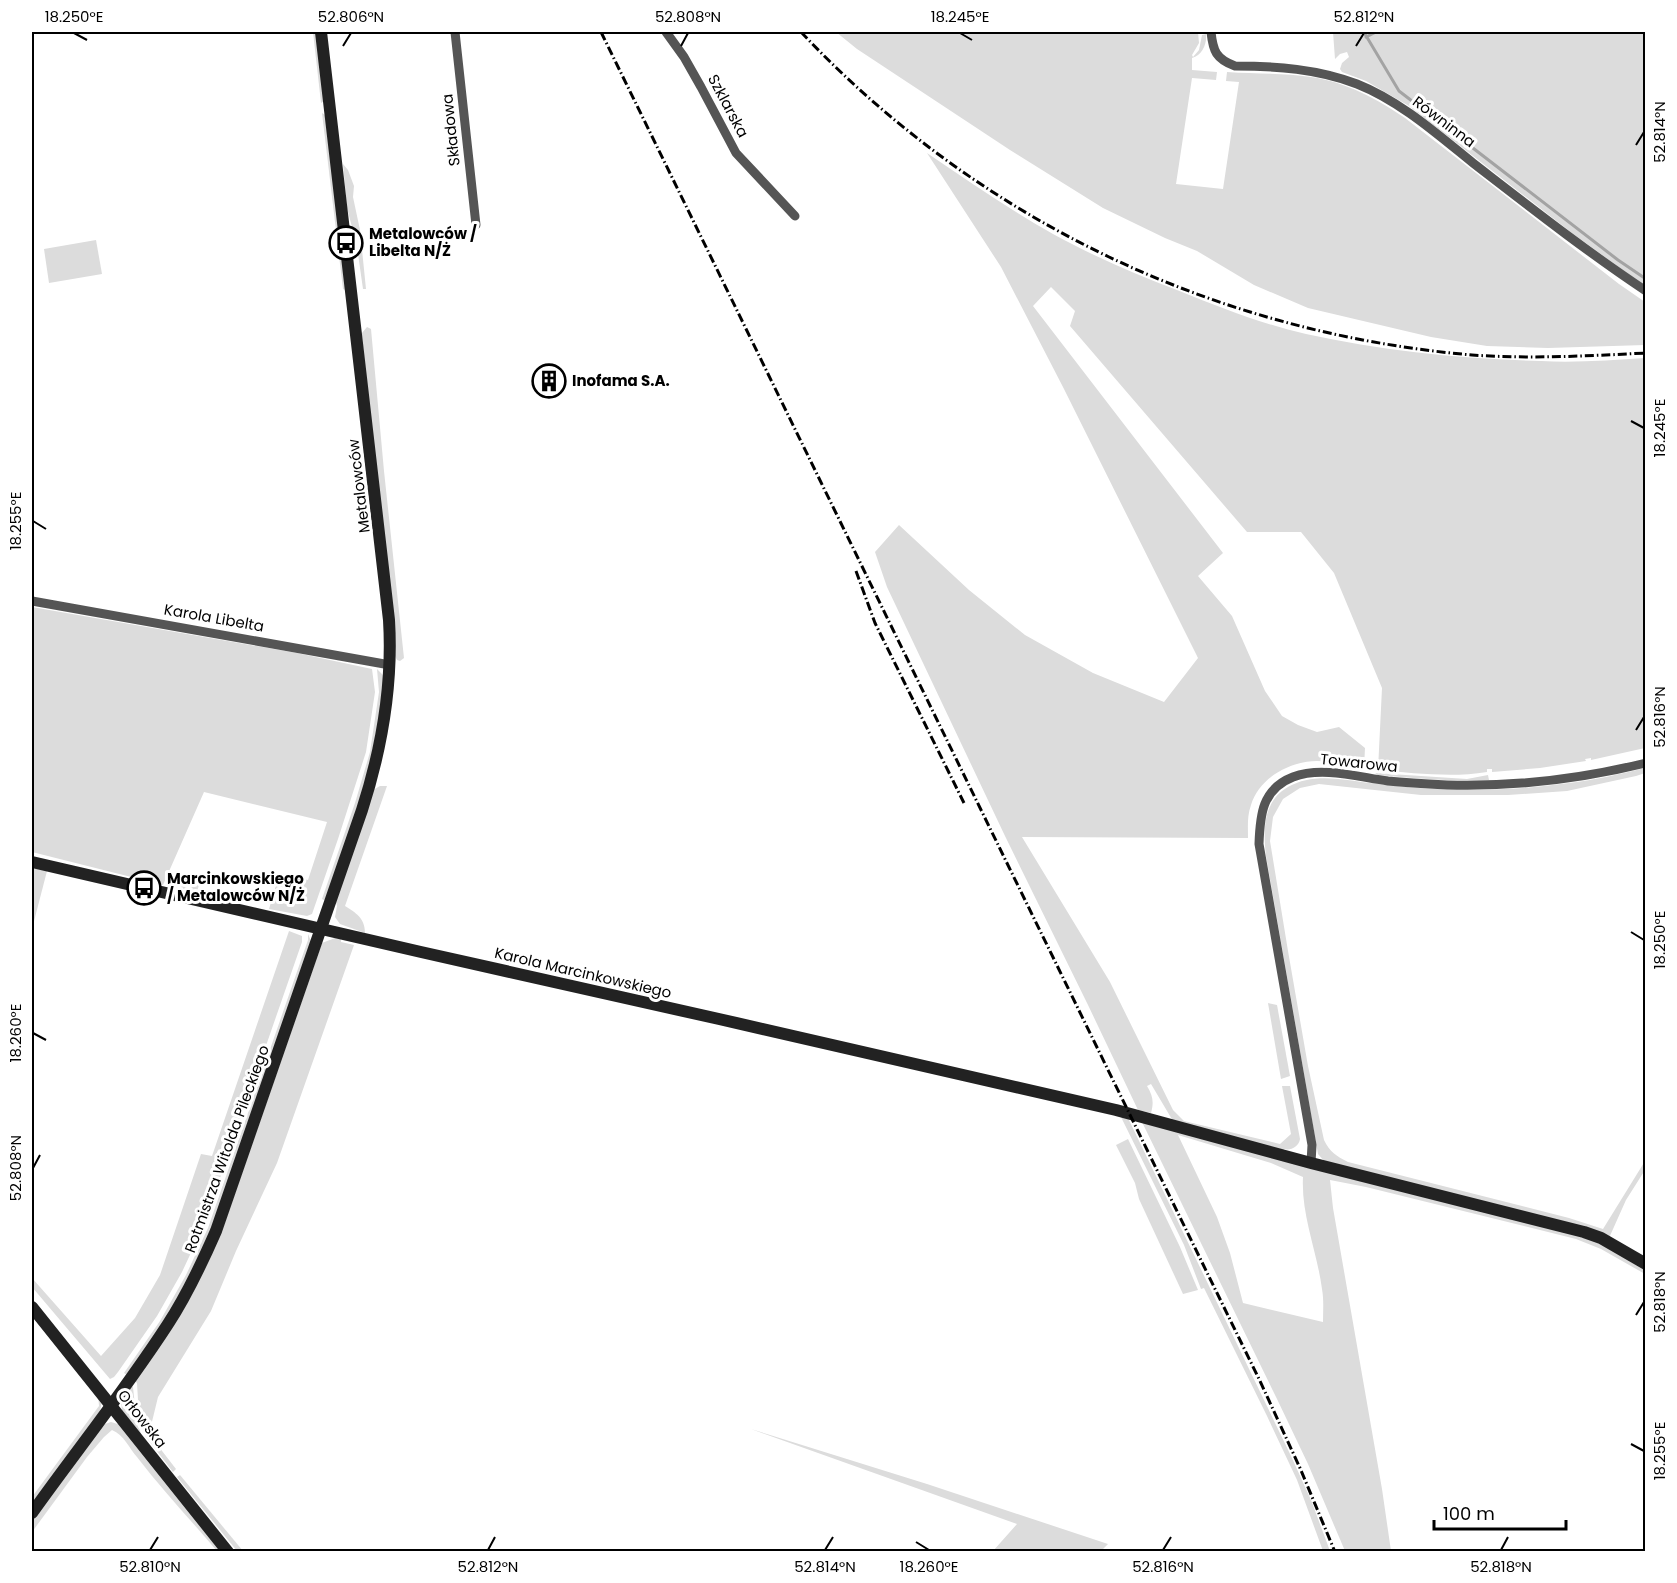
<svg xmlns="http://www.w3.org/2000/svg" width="1677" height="1583" font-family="Poppins,sans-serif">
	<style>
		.green { fill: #dcdcdc; fill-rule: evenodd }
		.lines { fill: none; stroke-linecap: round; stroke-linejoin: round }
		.stream { stroke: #a3a3a3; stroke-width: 3 }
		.street { stroke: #555; stroke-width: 9 }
		.secondary { stroke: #222; stroke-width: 12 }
		.rail { stroke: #000; stroke-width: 3; stroke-dasharray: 9 3 1.5 3; stroke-linecap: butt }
		.ticks { fill: none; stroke: #000; stroke-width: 2 }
		.labels { text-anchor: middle; stroke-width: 6; stroke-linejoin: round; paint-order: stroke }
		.street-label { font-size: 15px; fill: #000; stroke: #fff }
		.poi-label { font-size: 15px; font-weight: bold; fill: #000; stroke: #fff; text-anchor: start }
		.neatline { fill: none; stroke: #000; stroke-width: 2 }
		.ticks-label { font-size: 15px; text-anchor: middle; fill: #000 }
	</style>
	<rect width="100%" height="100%" fill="#fff"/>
	<g class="green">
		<path d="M313,32h3l8,69 -3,2z"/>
		<path d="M836,32h362l1,11 -7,12 1,2 6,-7 3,-15 4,-1c1,11 -4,21 -14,24v12l25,2 -1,8 -24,-2 -16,106 47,5 16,-107 -13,-1 1,-9c28,2 57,1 84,5 35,5 66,22 94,41l214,166 26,18v43l-97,3 -61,-2 -56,-9 -123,-29 -54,-23 -57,-34 -32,-13 -62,-30 -93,-58 -153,-101z"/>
		<path d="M1333,32h312v254l-73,-53 -163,-127 -43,-25 -24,-9 -2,-3 2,-6 7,-6 -2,-5 -7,2 -5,5z"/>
		<path d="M322,113l3,2 22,176 -4,-2z"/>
		<path d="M927,153c41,28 82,56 126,81 40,22 82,40 124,56 42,17 85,34 129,44 77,17 157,25 235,27 35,2 70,-1 104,-3v390l-54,12v-2l-6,1 1,2 -46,7 -48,4v-3h-5v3c-36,6 -73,1 -109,-2l4,-82 -48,-115 -33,-41h-54l-177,-206 5,-15 -24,-24 -18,19 190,247 -25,23 34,40 33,75 17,25 16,9 19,7 22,-5 26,21 -1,20c-15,-3 -31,-7 -47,-7 -27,0 -58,17 -66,44 -4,11 -3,22 -3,33l-226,-1 88,145 63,128 11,11 96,23 11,-10 -9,-48h8l10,53c-1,7 -9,12 -16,10l-1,2 -110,-30 -22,-37 -4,2c6,10 7,16 4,27l-13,-3 -50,-105 -83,-169 -118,-249 -12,-35 24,-27 70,65 56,45 68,38 71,29 34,-44 -134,-269 -63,-122z"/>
		<path d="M343,164l5,6 6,16 -1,11 7,33 6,59h-3l-5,-35 1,-1 -2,-22h-4l-6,-23z"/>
		<path d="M96,240l6,34 -53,9 -5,-34z"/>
		<path d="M367,327l4,2 13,142 20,187 -4,3 -3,-1 -2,-4 -33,-320v-3z"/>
		<path d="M32,607l265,46 75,16 3,23 -9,60 -28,87 -26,75 -5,2 -38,-7 10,-34 2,-2 27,7 19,-58 -123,-30 -41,93 -131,-33z"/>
		<path d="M377,669l7,7 -3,35 -16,73 -39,117 -4,-2 33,-96 15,-51 9,-60z"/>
		<path d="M1645,768v5l-9,3 -69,15 -59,4h-87l-102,-11 -19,4 -17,11 -10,18 -3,24 18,110 20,115 16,74c6,12 12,16 24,22l221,56 34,11 42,-68v9l-19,30 -17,38 -284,-76 -7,-8 -52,-298c-3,-26 -3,-55 22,-69 27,-16 61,-6 90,-3 64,8 128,8 191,-1 26,-3 51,-9 76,-15z"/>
		<path d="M1375,773l92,6 21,-4 1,5c-37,2 -74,-2 -111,-5z"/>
		<path d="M380,786h7l-42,120c11,7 20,12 20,27l-25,-9 -5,-7 2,-11 -1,-4 37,-112z"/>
		<path d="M32,868l15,3 -15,58z"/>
		<path d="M180,875h5l15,6 -3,11 -24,-5z"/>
		<path d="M289,931l13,5v6l-99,285 -21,45 -25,44 -39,56 -4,5 -4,2 -78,-92v-9l69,78 34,-38 25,-43 41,-121 11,2z"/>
		<path d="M308,934l3,7 -99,289 -47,92 -38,53 -3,-2 36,-52 26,-46 22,-47 100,-288z"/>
		<path d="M335,938l6,1v3l13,3 -77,218 -41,88 -25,60 -53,86 -9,37 27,35 -3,3 -27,-35 -7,-20 -2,-34 -2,-2 89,-156 98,-282z"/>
		<path d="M1268,1003l9,2 13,71 -9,3z"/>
		<path d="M1121,1117l7,1 163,338 20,44 19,51h-7l-26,-71 -30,-64 -63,-128 -3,1 -17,-44z"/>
		<path d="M1142,1122l442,113 61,33v6l-44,-25 -25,-10 -210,-52 -36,-7 3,28 49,281 9,62h-46l-37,-87 -31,-65zM1178,1135l93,28 32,14c-2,38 14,74 19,112 2,11 1,22 1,33l-80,-19 -13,-50 -13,-36z"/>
		<path d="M1128,1139l52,108 18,43 -15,4 -44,-95 -4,-16 -19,-38z"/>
		<path d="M132,1386l1,1 3,30 6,21 -20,-27 -1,-10z"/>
		<path d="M98,1394l4,7 -2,10 -68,94v-8l67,-91z"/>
		<path d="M111,1422l10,3 102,126h-6c-26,-31 -55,-61 -80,-94 -8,-9 -13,-22 -25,-27l-8,7 -17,20 -55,75v-11l68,-93 5,-4z"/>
		<path d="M751,1429l176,55 181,60 -7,7h-108l24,-27z"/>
		<path d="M180,1475l63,76h-6l-60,-74z"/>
	</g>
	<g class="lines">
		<g class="stream">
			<path d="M1365,32v2l34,57 219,169 28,19"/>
			<path d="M1366,37l10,-5"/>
		</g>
		<g class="street">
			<path d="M455,32l21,193"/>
			<path d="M666,32l18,25 17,30 35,66 59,63"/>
			<path d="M1211,32c2,19 5,27 24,34 41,0 83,3 122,18 43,17 80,50 116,79 57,44 113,88 173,128"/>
			<path d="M32,601l358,64"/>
			<path d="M1311,1163l1,-18 -53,-301c1,-29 3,-55 34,-67 29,-11 65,0 95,4 20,2 39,3 59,4 67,2 134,-6 199,-22"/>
		</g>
		<g class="secondary">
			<path d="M32,862l389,90 298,67 397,91 195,53 273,69 17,6 45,26"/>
			<path d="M32,1307l196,245"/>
			<path d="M32,1513c45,-63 94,-124 136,-189 19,-29 34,-61 48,-93l146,-421c20,-62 31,-124 27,-190l-68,-588"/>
		</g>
		<g class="rail">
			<path d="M601,32l659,1349 40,87 35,84"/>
			<path d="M801,32c177,188 414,301 671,323 58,4 115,1 174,-2"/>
			<path d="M856,571l19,52 89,180"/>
		</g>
	</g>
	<path class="ticks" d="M74,33l13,7M960,33l12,7M343,46l8,-13M681,46l7,-13M1356,46l8,-13M1636,145l8,-13M1631,421l13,7M33,521l13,8M1636,730l8,-13M1631,932l13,8M33,1033l13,7M33,1168l7,-13M1636,1315l8,-13M1631,1444l13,7M916,1542l13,8M150,1550l8,-13M488,1550l7,-13M825,1550l8,-13M1163,1550l8,-13M1501,1550l7,-13"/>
	<defs>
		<g id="bus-ring" transform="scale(1.725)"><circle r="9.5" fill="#fff" stroke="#000" stroke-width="1.5"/><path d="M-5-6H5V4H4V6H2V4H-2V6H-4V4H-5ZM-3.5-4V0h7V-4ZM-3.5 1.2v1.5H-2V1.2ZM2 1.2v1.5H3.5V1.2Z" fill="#000"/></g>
		<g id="building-ring" transform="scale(1.725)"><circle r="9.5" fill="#fff" stroke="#000" stroke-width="1.5"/><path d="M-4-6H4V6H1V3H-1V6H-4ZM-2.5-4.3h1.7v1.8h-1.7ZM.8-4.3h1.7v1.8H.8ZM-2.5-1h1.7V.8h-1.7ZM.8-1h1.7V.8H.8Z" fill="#000"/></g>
	</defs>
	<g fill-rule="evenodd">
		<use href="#bus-ring" x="346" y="243"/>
		<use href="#building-ring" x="549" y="381"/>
		<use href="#bus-ring" x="144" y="888"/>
	</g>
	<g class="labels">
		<g class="street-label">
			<text transform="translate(728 106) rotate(62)" y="5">Szklarska</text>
			<text transform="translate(1444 122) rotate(37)" y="5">Równinna</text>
			<text transform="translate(451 130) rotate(-96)" y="5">Składowa</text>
			<text transform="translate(359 486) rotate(-97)" y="5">Metalowców</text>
			<text transform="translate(214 618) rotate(10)" y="5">Karola Libelta</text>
			<text transform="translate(1359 763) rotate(6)" y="5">Towarowa</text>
			<text transform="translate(583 973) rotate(13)" y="5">Karola Marcinkowskiego</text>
			<text transform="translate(227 1149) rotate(-70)" y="5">Rotmistrza Witolda Pileckiego</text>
			<text transform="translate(142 1419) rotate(52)" y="5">Orłowska</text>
		</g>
		<g class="poi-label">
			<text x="369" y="239">Metalowców /<tspan x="369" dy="17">Libelta N/Ż</tspan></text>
			<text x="572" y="386">Inofama S.A.</text>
			<text x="167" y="884">Marcinkowskiego<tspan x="167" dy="17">/ Metalowców N/Ż</tspan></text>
		</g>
	</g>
	<rect width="1677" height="1583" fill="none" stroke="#ffffff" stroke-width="66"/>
	<path d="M1434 1520v9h132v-9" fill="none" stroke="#000000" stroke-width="3"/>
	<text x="1443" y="1520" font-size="18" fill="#000000" stroke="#ffffff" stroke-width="4.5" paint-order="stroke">100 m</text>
	<rect x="33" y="33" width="1611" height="1517" class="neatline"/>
	<g class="ticks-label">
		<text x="74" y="22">18.250°E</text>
		<text x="351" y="22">52.806°N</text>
		<text x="688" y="22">52.808°N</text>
		<text x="960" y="22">18.245°E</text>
		<text x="1364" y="22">52.812°N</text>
		<text transform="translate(1660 132) rotate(-90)" y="5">52.814°N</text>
		<text transform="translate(1660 428) rotate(-90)" y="5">18.245°E</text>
		<text transform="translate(16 521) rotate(-90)" y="5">18.255°E</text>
		<text transform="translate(1660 717) rotate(-90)" y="5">52.816°N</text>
		<text transform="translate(1660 940) rotate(-90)" y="5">18.250°E</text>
		<text transform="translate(16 1033) rotate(-90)" y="5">18.260°E</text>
		<text transform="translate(16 1168) rotate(-90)" y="5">52.808°N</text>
		<text transform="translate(1660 1302) rotate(-90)" y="5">52.818°N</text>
		<text transform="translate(1660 1451) rotate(-90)" y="5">18.255°E</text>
		<text x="150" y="1572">52.810°N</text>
		<text x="488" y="1572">52.812°N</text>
		<text x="825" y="1572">52.814°N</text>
		<text x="929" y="1572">18.260°E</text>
		<text x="1163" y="1572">52.816°N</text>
		<text x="1501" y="1572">52.818°N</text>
	</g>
</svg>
